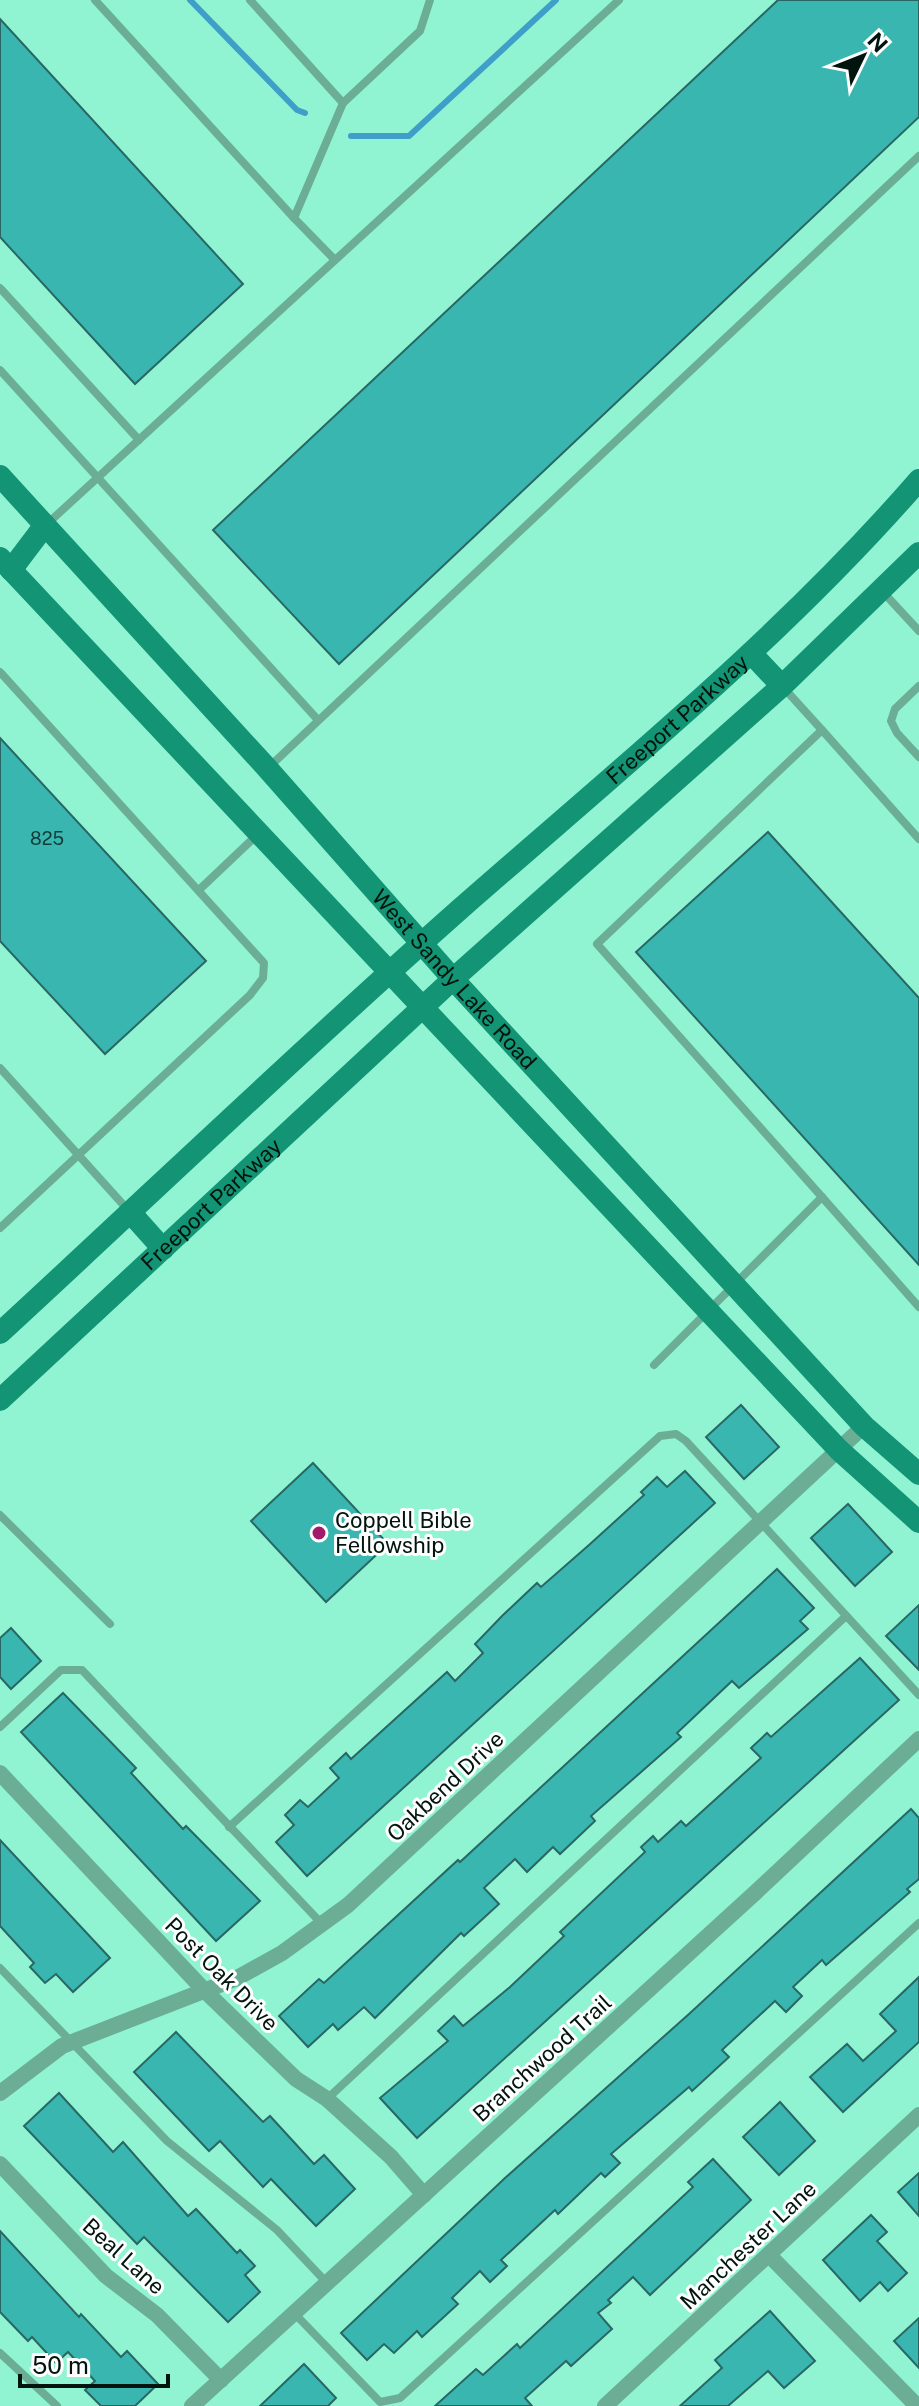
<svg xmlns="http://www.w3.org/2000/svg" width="919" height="2406" font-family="'Public Sans',sans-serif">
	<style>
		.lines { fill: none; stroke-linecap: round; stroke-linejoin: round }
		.stream { stroke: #409fc8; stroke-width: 6 }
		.building { fill: #3ab6b0; stroke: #296764; stroke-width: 2 }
		.lane { stroke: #6cad96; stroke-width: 8 }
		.street { stroke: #6cad96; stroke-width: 16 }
		.secondary { stroke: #139474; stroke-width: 22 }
		.poi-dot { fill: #a11c6b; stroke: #fefefe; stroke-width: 3 }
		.labels { text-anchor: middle; stroke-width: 6; stroke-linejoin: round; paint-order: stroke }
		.number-label { font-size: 18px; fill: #0f3c36 }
		.street-label { font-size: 22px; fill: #01140d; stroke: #fefefe }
		.poi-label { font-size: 22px; fill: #01140d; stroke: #fefefe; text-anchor: start }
	</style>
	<rect width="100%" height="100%" fill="#90f4d3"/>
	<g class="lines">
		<g class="stream">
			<path d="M190,0l107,110 8,3"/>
			<path d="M351,136h58l147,-136"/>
		</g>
	</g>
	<g class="building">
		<path d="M778,0h141v117l-580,547 -126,-134z"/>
		<path d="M0,19l243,265 -108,100 -135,-147z"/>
		<path d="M0,738l206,223 -101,93 -105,-113z"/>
		<path d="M768,832l151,166v267l-283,-313z"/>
		<path d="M741,1405l38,42 -35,32 -38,-42z"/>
		<path d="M313,1463l75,81 -62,58 -75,-81z"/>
		<path d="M685,1471l30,32 -408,373 -31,-34 18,-17 -9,-10 15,-15 8,7 31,-29 -9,-10 16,-15 5,6 96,-87 8,9 28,-28 -8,-9 27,-28 35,-33 4,4 48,-42 55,-50 -3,-3 16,-15 10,10z"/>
		<path d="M848,1504l44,48 -37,34 -44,-48z"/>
		<path d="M777,1569l37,39 -14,13 8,8 -69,59 -7,-7 -55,52 4,4 -90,79 4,5 -35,33 -7,-7 -26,25 -12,-13 -31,29 15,16 -35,32 -3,-3 -86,85 -11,-11 -26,23 -5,-6 -25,23 -29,-31 40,-37 5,4 134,-123 2,2z"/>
		<path d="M919,1605v65l-33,-34z"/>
		<path d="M11,1628l30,33 -30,28 -11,-12v-39z"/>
		<path d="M860,1658l39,42 -482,438 -37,-40 68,-57 -10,-10 16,-15 9,10 47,-39 54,-51 -4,-4 85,-80 -4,-5 12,-11 5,6 23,-21 5,5 75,-68 -10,-10 16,-15 4,4z"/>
		<path d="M63,1693l73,75 -5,5 52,56 3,-3 74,75 -44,40 -195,-209z"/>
		<path d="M911,1809l8,9v61l-12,10 3,3 -84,73 -4,-5 -29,27 9,9 -16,16 -11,-11 -53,49 7,7 -37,34 -3,-4 -78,67 9,9 -15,14 -4,-4 -43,41 -3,-4 -54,50 6,6 -17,16 -10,-11 -28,27 6,6 -36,33 -5,-6 -23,22 -10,-9 -17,16 -26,-27 164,-155 184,-164z"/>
		<path d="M0,1840l110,118 -37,34 -17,-18 -11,9 -15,-16 4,-4 -34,-37z"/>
		<path d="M919,1977v65l-76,70 -33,-35 37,-33 16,17 33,-30 -16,-17z"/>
		<path d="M176,2032l87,90 7,-6 44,48 10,-9 31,34 -39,37 -45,-47 -8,8 -43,-46 -11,10 -75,-79z"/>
		<path d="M59,2093l54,59 10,-10 65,74 8,-7 41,44 3,-3 15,16 -10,9 15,17 -32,30 -84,-85 -7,7 -113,-118z"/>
		<path d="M780,2102l35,39 -36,34 -36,-38z"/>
		<path d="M713,2159l38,41 -101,95 -17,-18 -25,23 3,3 -13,10 14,16 -41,37 -5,-5 -41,37 7,8h-97l41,-37 7,6 34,-31 3,4 173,-161 -5,-5z"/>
		<path d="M919,2173v43l-21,-24z"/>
		<path d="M871,2215l16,17 -10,9 30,32 -19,18 -8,-9 -20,19 -37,-41z"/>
		<path d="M0,2231l79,86 2,-3 40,43 6,-6 31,33 -23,22h-34l-16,-16 10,-9 -27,-29 -12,11 -24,-26 -4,4 -28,-29z"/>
		<path d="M770,2311l45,50 -31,27 -16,-17 -40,35h-48l42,-38 -7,-8z"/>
		<path d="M919,2318v50l-25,-27z"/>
		<path d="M304,2364l32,34 -8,8h-68z"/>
	</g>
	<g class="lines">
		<g class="lane">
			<path d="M95,0l199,218 49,-115 77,-72 10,-31"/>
			<path d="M250,0l93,103"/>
			<path d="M294,218l40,41"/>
			<path d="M0,288l139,152"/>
			<path d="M0,370l318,350"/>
			<path d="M47,524l572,-524"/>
			<path d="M883,592l36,39"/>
			<path d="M0,672l264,291 -1,15 -13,17 -250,233"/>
			<path d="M919,686l-24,23 -4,12 6,12 22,24"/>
			<path d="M822,730l97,109"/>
			<path d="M268,768l651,-612"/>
			<path d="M200,889l58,-55"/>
			<path d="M0,1068l128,142"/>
			<path d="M822,1197l97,110"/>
			<path d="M654,1365l168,-168 -225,-253 225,-214 -39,-43"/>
			<path d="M0,1515l110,109"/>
			<path d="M0,1727l61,-57h21l240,254"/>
			<path d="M229,1827l431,-391 16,-2 10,7 233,254"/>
			<path d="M0,1968l167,173 110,89 50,53"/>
			<path d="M327,2099l519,-483"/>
			<path d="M295,2314l85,88 20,-4 519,-475"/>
			<path d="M0,2353l57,53"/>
		</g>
		<g class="street">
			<path d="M0,1773l204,217 92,89 31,20 64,58 33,38"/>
			<path d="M0,2093l62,-47 175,-68 45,-25 66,-48 516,-479"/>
			<path d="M0,2164l106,112 51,39 64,65"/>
			<path d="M770,2256l147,150"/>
			<path d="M192,2406l564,-514 163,-153"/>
			<path d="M605,2406l314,-291"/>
		</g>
		<g class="secondary">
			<path id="s1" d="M0,476l267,292 186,211 411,447 55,48"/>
			<path d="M0,558l839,892 80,72"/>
			<path d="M11,570l34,-45"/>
			<path d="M751,653l31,33"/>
			<path d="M130,1212l33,37"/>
			<path id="s2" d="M0,1333c153,-141 303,-285 459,-423 157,-138 322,-271 460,-430"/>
			<path id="s3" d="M0,1400l453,-421 329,-293 137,-133"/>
		</g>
	</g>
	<circle class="poi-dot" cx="319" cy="1533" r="8"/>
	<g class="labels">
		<g class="number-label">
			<text x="47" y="845">825</text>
		</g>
		<g class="street-label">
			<text dy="8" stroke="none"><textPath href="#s2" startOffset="914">Freeport Parkway</textPath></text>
			<text dy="8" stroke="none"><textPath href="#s1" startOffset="678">West Sandy Lake Road</textPath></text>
			<text dy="8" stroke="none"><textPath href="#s3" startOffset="288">Freeport Parkway</textPath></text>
			<text transform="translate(445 1786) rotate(-43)" y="8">Oakbend Drive</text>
			<text transform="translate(222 1974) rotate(45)" y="8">Post Oak Drive</text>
			<text transform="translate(542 2058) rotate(-42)" y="8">Branchwood Trail</text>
			<text transform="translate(748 2245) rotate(-43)" y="8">Manchester Lane</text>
			<text transform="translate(124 2256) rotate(42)" y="8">Beal Lane</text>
		</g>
		<g class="poi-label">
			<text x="335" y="1528">Coppell Bible<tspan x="335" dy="25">Fellowship</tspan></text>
		</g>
	</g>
	<g transform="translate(863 56) rotate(47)" stroke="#fefefe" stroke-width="6" paint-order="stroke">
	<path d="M0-6L14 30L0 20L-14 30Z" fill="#01140d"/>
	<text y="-12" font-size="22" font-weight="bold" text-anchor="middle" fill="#01140d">N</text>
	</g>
	<path d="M20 2374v12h148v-12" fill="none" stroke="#01140d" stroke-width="4"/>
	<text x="32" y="2374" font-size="24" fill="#01140d" stroke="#fefefe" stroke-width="6" paint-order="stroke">50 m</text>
</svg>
